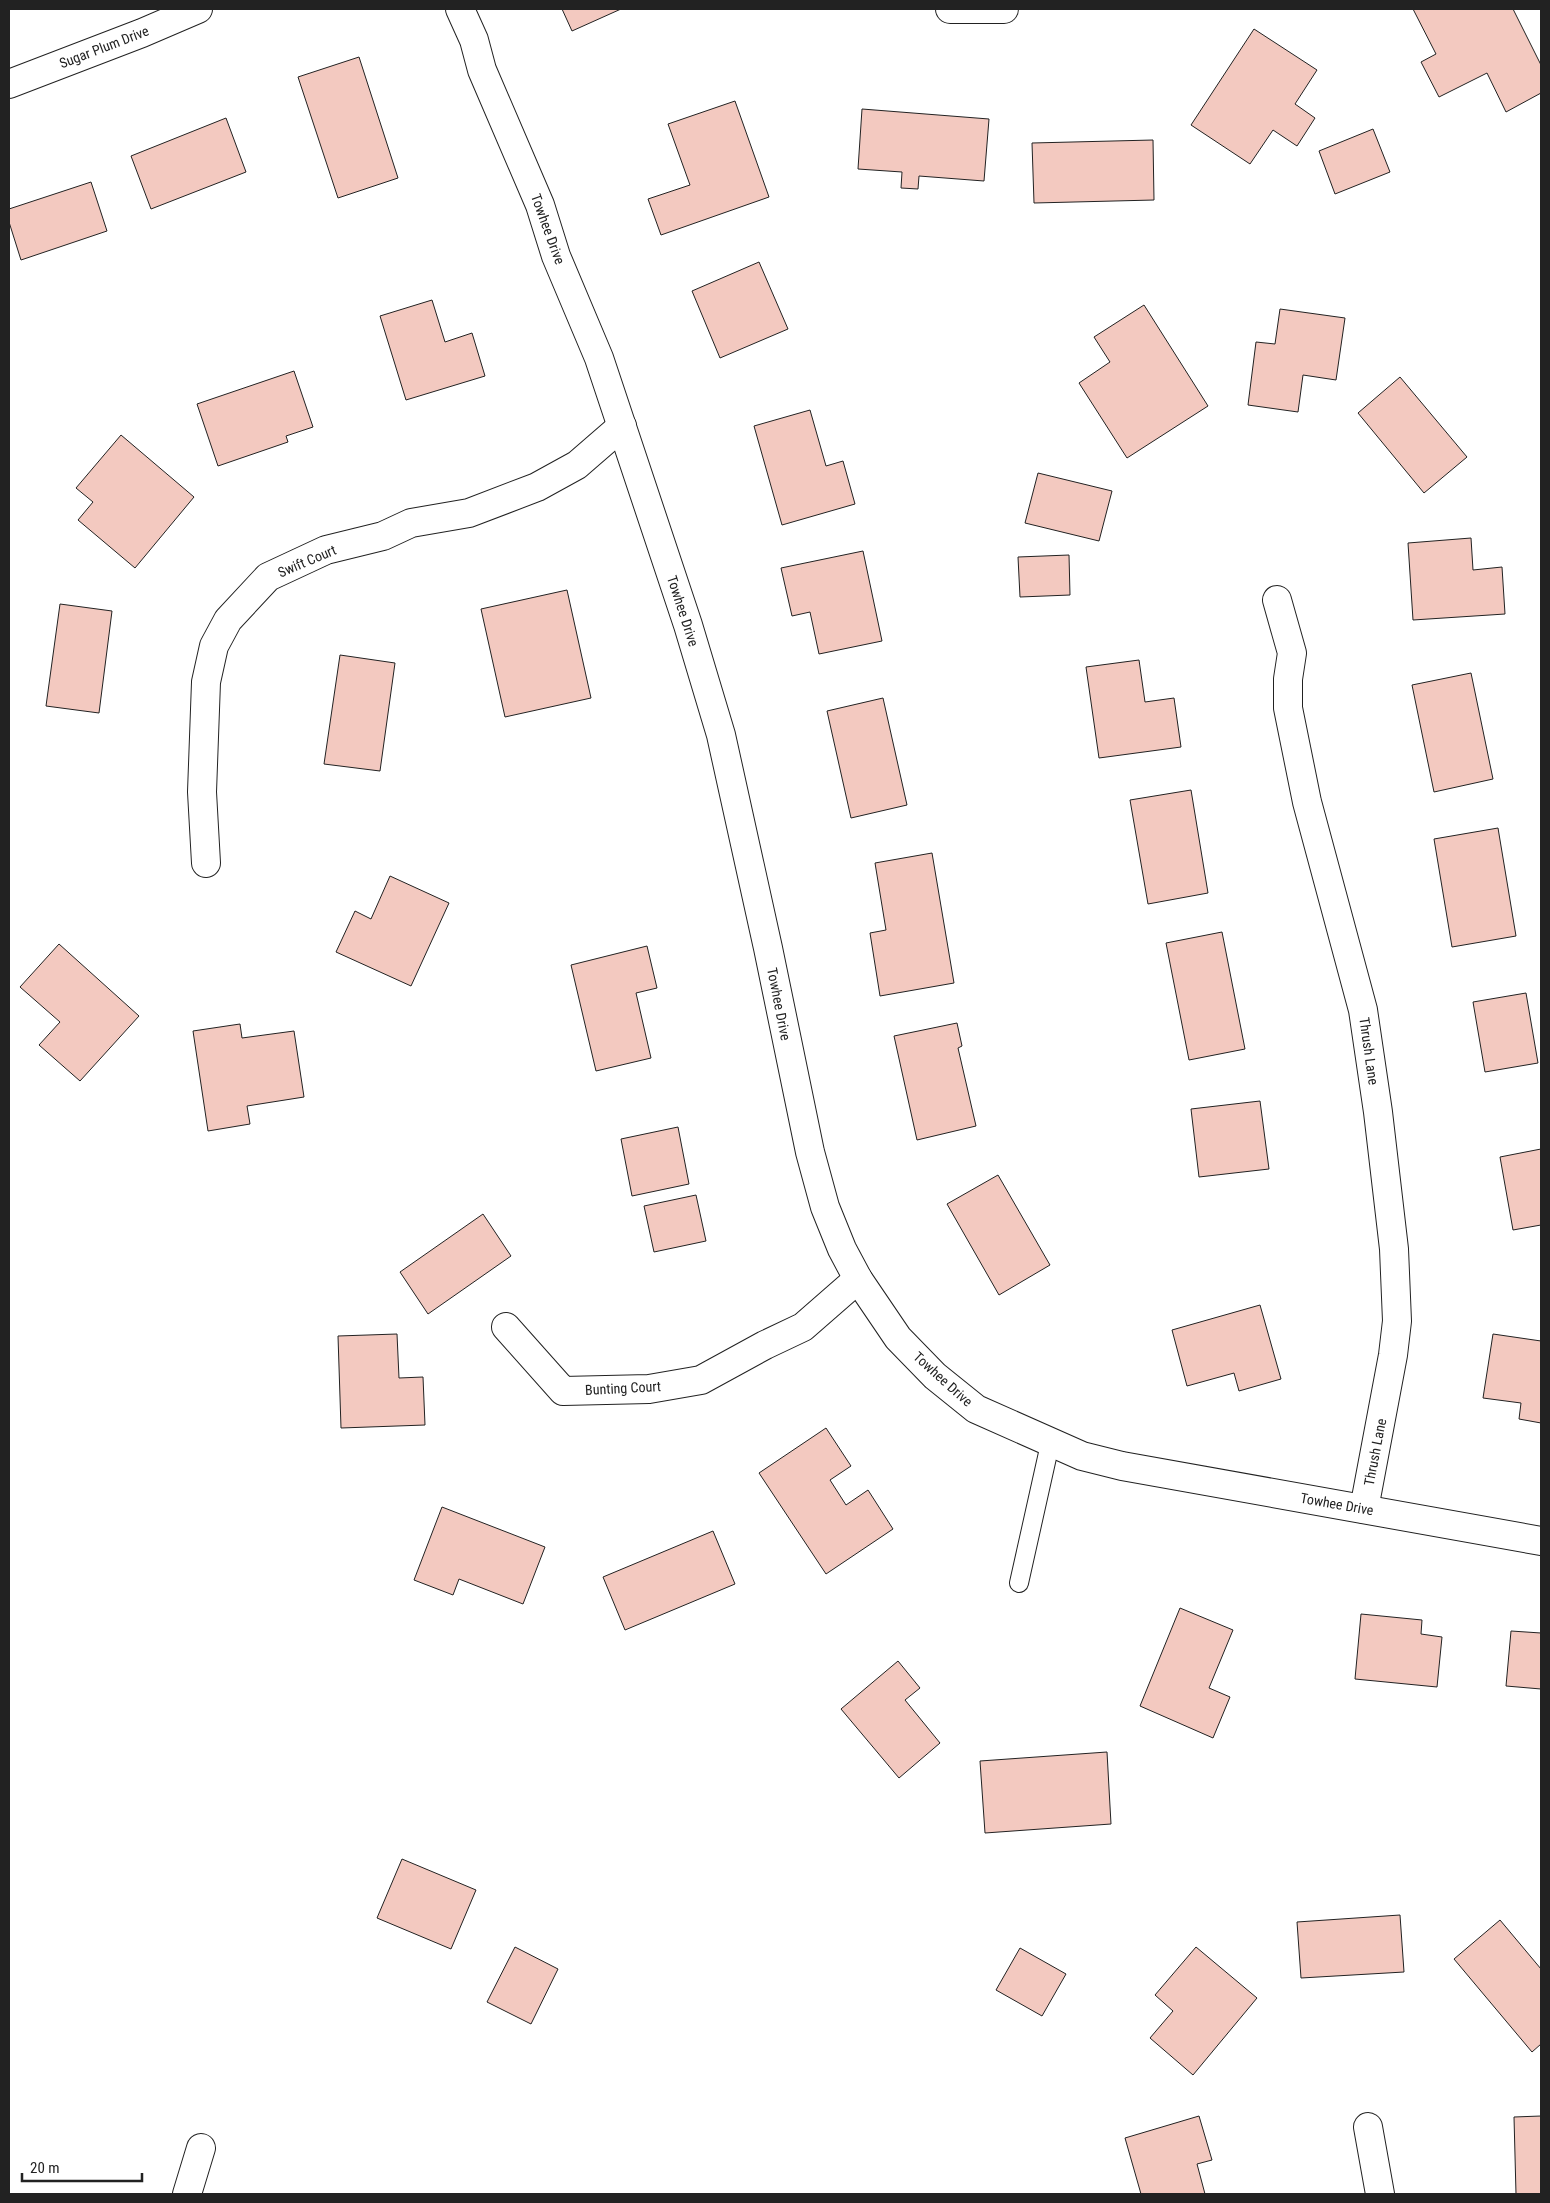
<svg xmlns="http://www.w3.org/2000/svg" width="1550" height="2203" font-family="'Roboto Condensed',sans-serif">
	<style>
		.building { fill: #f3c9c0; stroke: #222 }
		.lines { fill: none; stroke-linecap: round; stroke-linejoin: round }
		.lane-casing { stroke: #222; stroke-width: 20 }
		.street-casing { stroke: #222; stroke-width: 30 }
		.lane { stroke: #fff; stroke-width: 18 }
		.street { stroke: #fff; stroke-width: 28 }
		.labels { text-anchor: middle; stroke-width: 4; stroke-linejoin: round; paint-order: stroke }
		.street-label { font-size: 14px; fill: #222; stroke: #fff }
	</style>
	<rect width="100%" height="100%" fill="#fff"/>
	<g class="building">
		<path d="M562,9h59l-49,22z"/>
		<path d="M1413,9h100l28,56v28l-35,19 -19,-39 -48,24 -18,-35 15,-8z"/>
		<path d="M1254,29l63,41 -22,34 20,14 -18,28 -24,-16 -23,34 -59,-39z"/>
		<path d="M359,57l39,121 -60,20 -40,-121z"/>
		<path d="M735,101l34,96 -108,38 -13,-36 42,-14 -22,-61z"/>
		<path d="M862,109l127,10 -5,62 -65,-5 -1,13 -17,-1 1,-16 -44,-3z"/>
		<path d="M226,118l20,54 -95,37 -20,-53z"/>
		<path d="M1373,129l17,43 -55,22 -16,-43z"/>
		<path d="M1153,140l1,60 -120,3 -2,-60z"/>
		<path d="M91,182l16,49 -86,29 -12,-38v-13z"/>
		<path d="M759,262l29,67 -68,29 -28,-67z"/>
		<path d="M432,300l13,42 27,-9 13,43 -79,24 -26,-84z"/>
		<path d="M1144,305l64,101 -81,52 -48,-75 31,-21 -16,-25z"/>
		<path d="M1280,309l65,9 -9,62 -33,-5 -5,37 -50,-7 8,-63 19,2z"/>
		<path d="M294,371l19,56 -27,9 2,6 -70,24 -21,-62z"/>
		<path d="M1400,377l67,80 -43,36 -66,-80z"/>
		<path d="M810,410l16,56 17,-5 12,43 -73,21 -28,-99z"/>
		<path d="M121,435l73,62 -59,71 -57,-48 15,-18 -17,-14z"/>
		<path d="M1038,473l74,18 -13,50 -74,-18z"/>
		<path d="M1471,538l2,32 29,-3 3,47 -92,6 -5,-77z"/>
		<path d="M863,551l19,90 -63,13 -9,-42 -18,4 -11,-48z"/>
		<path d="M1069,555l1,40 -50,2 -2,-40z"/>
		<path d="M567,590l24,108 -86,19 -24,-108z"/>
		<path d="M60,604l52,7 -13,102 -53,-7z"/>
		<path d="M340,655l55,8 -15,108 -56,-7z"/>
		<path d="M1139,660l6,42 29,-4 7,49 -82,11 -13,-91z"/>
		<path d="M1471,673l22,106 -59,13 -22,-107z"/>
		<path d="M883,698l24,107 -56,13 -24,-107z"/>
		<path d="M1191,790l17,103 -60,11 -18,-104z"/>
		<path d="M1498,828l18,108 -64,11 -18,-108z"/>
		<path d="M932,853l22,130 -74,13 -10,-63 16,-3 -11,-67z"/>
		<path d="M390,876l59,27 -38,83 -75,-34 19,-41 16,8z"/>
		<path d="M1222,932l23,117 -56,11 -23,-117z"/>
		<path d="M59,944l80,72 -59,65 -41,-36 21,-23 -40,-35z"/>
		<path d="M647,946l10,42 -21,5 15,65 -55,13 -25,-106z"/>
		<path d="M1526,993l12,70 -53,9 -12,-70z"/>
		<path d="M957,1023l5,23 -4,2 18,78 -59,14 -23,-104z"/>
		<path d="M240,1024l2,14 52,-7 10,66 -57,9 3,18 -42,7 -15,-100z"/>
		<path d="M1260,1101l9,68 -70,8 -8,-68z"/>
		<path d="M678,1127l11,57 -57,12 -11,-57z"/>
		<path d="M1541,1149v76l-28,5 -13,-73z"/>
		<path d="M998,1175l52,90 -51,30 -52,-91z"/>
		<path d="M696,1195l10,46 -52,11 -10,-46z"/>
		<path d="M483,1214l28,42 -83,58 -28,-42z"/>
		<path d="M1260,1305l21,74 -42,12 -5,-18 -47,13 -15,-56z"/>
		<path d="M397,1334l2,44 24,-1 2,48 -84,3 -3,-92z"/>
		<path d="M1493,1334l48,7v82l-22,-4 2,-16 -38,-5z"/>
		<path d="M826,1428l25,38 -21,14 16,25 22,-15 25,39 -67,45 -67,-101z"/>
		<path d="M442,1507l103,40 -22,57 -64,-25 -6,16 -39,-15z"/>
		<path d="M713,1531l22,53 -110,46 -22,-53z"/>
		<path d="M1180,1608l53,22 -24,58 21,9 -17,41 -73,-32z"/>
		<path d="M1361,1614l61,6 -1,14 21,3 -5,50 -82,-8z"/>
		<path d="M1511,1631l30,2v56l-35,-3z"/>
		<path d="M898,1661l22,27 -15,12 35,43 -41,35 -58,-69z"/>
		<path d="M1107,1752l4,72 -126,9 -5,-72z"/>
		<path d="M402,1859l74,31 -25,59 -74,-31z"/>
		<path d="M1400,1915l4,57 -103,6 -4,-56z"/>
		<path d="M1500,1920l41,49v75l-9,8 -78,-93z"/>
		<path d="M515,1947l43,22 -27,55 -44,-22z"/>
		<path d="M1196,1947l61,51 -64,77 -43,-37 23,-27 -18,-16z"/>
		<path d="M1020,1948l46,26 -24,42 -46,-26z"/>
		<path d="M1199,2116l13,44 -15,4 8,30h-64l-16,-56z"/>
		<path d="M1541,2116v78h-25l-2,-77z"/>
	</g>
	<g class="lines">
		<g class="lane-casing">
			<path id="lane" d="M1019,1583l31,-139"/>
		</g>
		<g class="street-casing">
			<g id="street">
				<path d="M460,9l14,31 8,30 58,135 16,51 43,102 89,267 33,110 47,213 42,204 15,55 17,42 16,30 40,59 37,38 41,33 106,47 40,10 419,75"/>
				<path d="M950,9h54"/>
				<path d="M9,84l133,-51 56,-24"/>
				<path d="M1277,600l15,53 -4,26v29l19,94 56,208 15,102 16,137 3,72 -4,34 -29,154"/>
				<path d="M206,863l-4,-71 4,-110 8,-36 14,-26 40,-43 58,-27 57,-14 28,-13 58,-10 68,-26 40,-22 45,-39"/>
				<path d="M506,1327l57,64 86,-2 52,-9 64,-35 38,-18 55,-48"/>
				<path d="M1368,2127l12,67"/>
				<path d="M187,2194l14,-46"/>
			</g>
		</g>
		<use href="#lane" class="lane"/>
		<use href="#street" class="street"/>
	</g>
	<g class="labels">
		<g class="street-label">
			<text transform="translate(104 47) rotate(-21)" y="5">Sugar Plum Drive</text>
			<text transform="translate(548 229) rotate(70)" y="5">Towhee Drive</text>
			<text transform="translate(307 561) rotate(-23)" y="5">Swift Court</text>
			<text transform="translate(683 611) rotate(72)" y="5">Towhee Drive</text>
			<text transform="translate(779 1004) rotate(79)" y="5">Towhee Drive</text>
			<text transform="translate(1369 1051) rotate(82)" y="5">Thrush Lane</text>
			<text transform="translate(943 1379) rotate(42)" y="5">Towhee Drive</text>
			<text transform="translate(623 1388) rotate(-3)" y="5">Bunting Court</text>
			<text transform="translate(1375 1452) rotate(-79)" y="5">Thrush Lane</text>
			<text transform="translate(1337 1504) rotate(10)" y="5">Towhee Drive</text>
		</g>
	</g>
	<rect width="1550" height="2203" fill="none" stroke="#222222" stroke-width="20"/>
	<path d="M22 2173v8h120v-8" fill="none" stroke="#222222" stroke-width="2.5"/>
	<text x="30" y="2173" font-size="15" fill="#222222" stroke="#ffffff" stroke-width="4" paint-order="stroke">20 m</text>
</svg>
